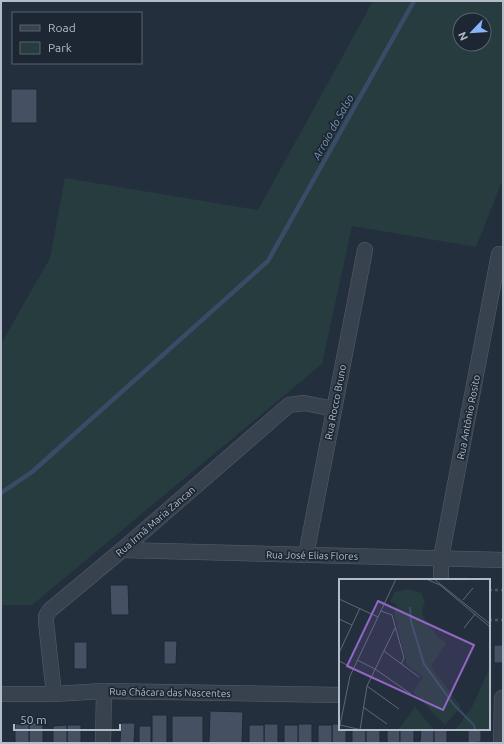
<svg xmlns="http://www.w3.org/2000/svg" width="504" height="744" font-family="Ubuntu,sans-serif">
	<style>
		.green { fill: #263c3f; fill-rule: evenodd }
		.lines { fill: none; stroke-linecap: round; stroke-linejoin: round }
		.stream { stroke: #394c67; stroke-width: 4.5 }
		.building { fill: #455162; stroke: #1f2835 }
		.minor-casing { stroke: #565f6c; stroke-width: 16 }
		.path { stroke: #44595c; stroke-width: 2.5; stroke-dasharray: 3 3; stroke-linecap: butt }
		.minor { stroke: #38414e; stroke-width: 15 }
		.labels { text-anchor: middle; stroke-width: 3.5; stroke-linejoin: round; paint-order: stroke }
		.street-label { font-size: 10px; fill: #b4bcc9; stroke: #1d2633 }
		.water-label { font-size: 11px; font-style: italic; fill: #7c92b1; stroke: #1d2633 }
		.inset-river { fill: none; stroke: #394c67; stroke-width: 2 }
		.inset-road { fill: none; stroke: #5e6776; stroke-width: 1 }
		.view { fill: #9266c3; fill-opacity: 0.15; stroke: #9266c3; stroke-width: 2 }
		.inset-edge { fill: none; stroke: #b4bcc9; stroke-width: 2 }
	</style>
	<rect width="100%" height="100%" fill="#242f3e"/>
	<path class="green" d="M373,1h130v178l-27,68 -124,-21 -30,138 -290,241h-31v-261l49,-86 15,-80 193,32zM460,20h24v24h-24z"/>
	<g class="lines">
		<path class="stream" d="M1,493l31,-21 236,-211 146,-260"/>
	</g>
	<g class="building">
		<rect x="11" y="89" width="26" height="34"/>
		<path d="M462,577l18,1v2h-18z"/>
		<path d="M110,585h18l1,30h-18z"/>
		<path d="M164,641h13l-1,23h-12z"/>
		<rect x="74" y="642" width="13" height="27"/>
		<rect x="494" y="645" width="9" height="18"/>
		<path d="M210,711l33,1 -1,31h-33z"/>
		<rect x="152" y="715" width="15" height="28"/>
		<rect x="172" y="716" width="31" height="27"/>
		<rect x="29" y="723" width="14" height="20"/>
		<path d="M121,723h14l-1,20h-14z"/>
		<rect x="15" y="724" width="14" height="19"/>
		<rect x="264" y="724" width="14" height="19"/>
		<rect x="298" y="724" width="14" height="19"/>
		<path d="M332,724h8v5h6v14h-14z"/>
		<rect x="67" y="725" width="14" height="18"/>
		<path d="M67,725v18h-14v-17z"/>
		<rect x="249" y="725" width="15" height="18"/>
		<rect x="284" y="725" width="14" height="18"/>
		<rect x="318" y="725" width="14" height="18"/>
		<rect x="139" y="726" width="12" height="17"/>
		<rect x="352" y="729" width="14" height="14"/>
		<rect x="366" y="729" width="14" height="14"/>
		<rect x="387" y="729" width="13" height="14"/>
		<rect x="400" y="729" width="14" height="14"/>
		<path d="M421,729h13v14h-14z"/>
		<rect x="434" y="729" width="13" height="14"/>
		<path d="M468,729h13v13l-13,1z"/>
	</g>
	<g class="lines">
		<g class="minor-casing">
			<g id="minor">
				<path d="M122,550l381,10"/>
				<path d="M306,555l59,-305"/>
				<path d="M441,580v-22l58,-304"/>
				<path d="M1,694h53l50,-3 236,4"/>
				<path d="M54,694l-8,-72v-6l4,-6 72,-60 167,-145 15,-2 30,6"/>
				<path d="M103,743l1,-52"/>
				<path d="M501,743l1,-45"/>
			</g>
		</g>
		<g class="path">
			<path d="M489,590h14"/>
			<path d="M489,620h14"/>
		</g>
		<use href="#minor" class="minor"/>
	</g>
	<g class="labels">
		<g class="street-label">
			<text transform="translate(335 402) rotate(-79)" y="4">Rua Rocco Bruno</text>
			<text transform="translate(468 417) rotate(-79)" y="4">Rua Antônio Rosito</text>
			<text transform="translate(155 521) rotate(-41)" y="4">Rua Irmã Maria Zancan</text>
			<text transform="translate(312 555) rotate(1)" y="4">Rua José Elias Flores</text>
			<text transform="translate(170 692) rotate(1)" y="4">Rua Chácara das Nascentes</text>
		</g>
		<g class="water-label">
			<text transform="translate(333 127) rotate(-61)" y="4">Arroio do Salso</text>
		</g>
	</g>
	<g transform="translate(339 579)">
		<rect width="151" height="151" fill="#242f3e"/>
		<path d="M69,10l13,4 4,9 -3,7 1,7 14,20 10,7 -16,23 30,41 -16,18 -32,-33 10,-15 -16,-12 -13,-52 3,-8 -7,-3 5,-10zM151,88v63h-35l16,-21zM76,128l19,23h-36z" fill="#263c3f"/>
		<path class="inset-river" d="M71,28l1,14 13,43 30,41 20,20 1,5"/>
		<path class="inset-road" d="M87,0l14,6 50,42M95,0l56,45M0,20l39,18M124,21l10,-12M42,32l11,4 12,43 -3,6M0,40l13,6M125,49l11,-14M45,72l35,26M0,74l21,-45M18,81l18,9 36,25M0,82l14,7M28,107l32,23M24,128l24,17M1,146l22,5M0,151l11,-54 46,-97M21,151l7,-44 28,-58"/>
		<path class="view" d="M39,22l96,44 -31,65 -96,-44z"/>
		<rect width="151" height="151" class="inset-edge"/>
	</g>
	<rect width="504" height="744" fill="none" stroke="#b4bcc9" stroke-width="4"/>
	<rect x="12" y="12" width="130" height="52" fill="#1d2633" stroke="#59626f"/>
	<rect x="20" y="25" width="20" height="6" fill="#38414e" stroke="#59626f"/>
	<text x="48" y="32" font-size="12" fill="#b4bcc9">Road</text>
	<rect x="20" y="42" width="20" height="12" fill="#263c3f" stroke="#59626f"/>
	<text x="48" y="52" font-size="12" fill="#b4bcc9">Park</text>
	<g transform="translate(472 32) rotate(245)"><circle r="19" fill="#1d2633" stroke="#59626f"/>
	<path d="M0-3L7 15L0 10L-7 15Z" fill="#8ab4f8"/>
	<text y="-6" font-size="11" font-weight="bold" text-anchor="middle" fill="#b4bcc9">N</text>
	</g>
	<path d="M14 724v6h106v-6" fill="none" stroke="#b4bcc9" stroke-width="2"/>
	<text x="20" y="724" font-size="12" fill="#b4bcc9" stroke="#1d2633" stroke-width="3" paint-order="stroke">50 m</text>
</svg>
